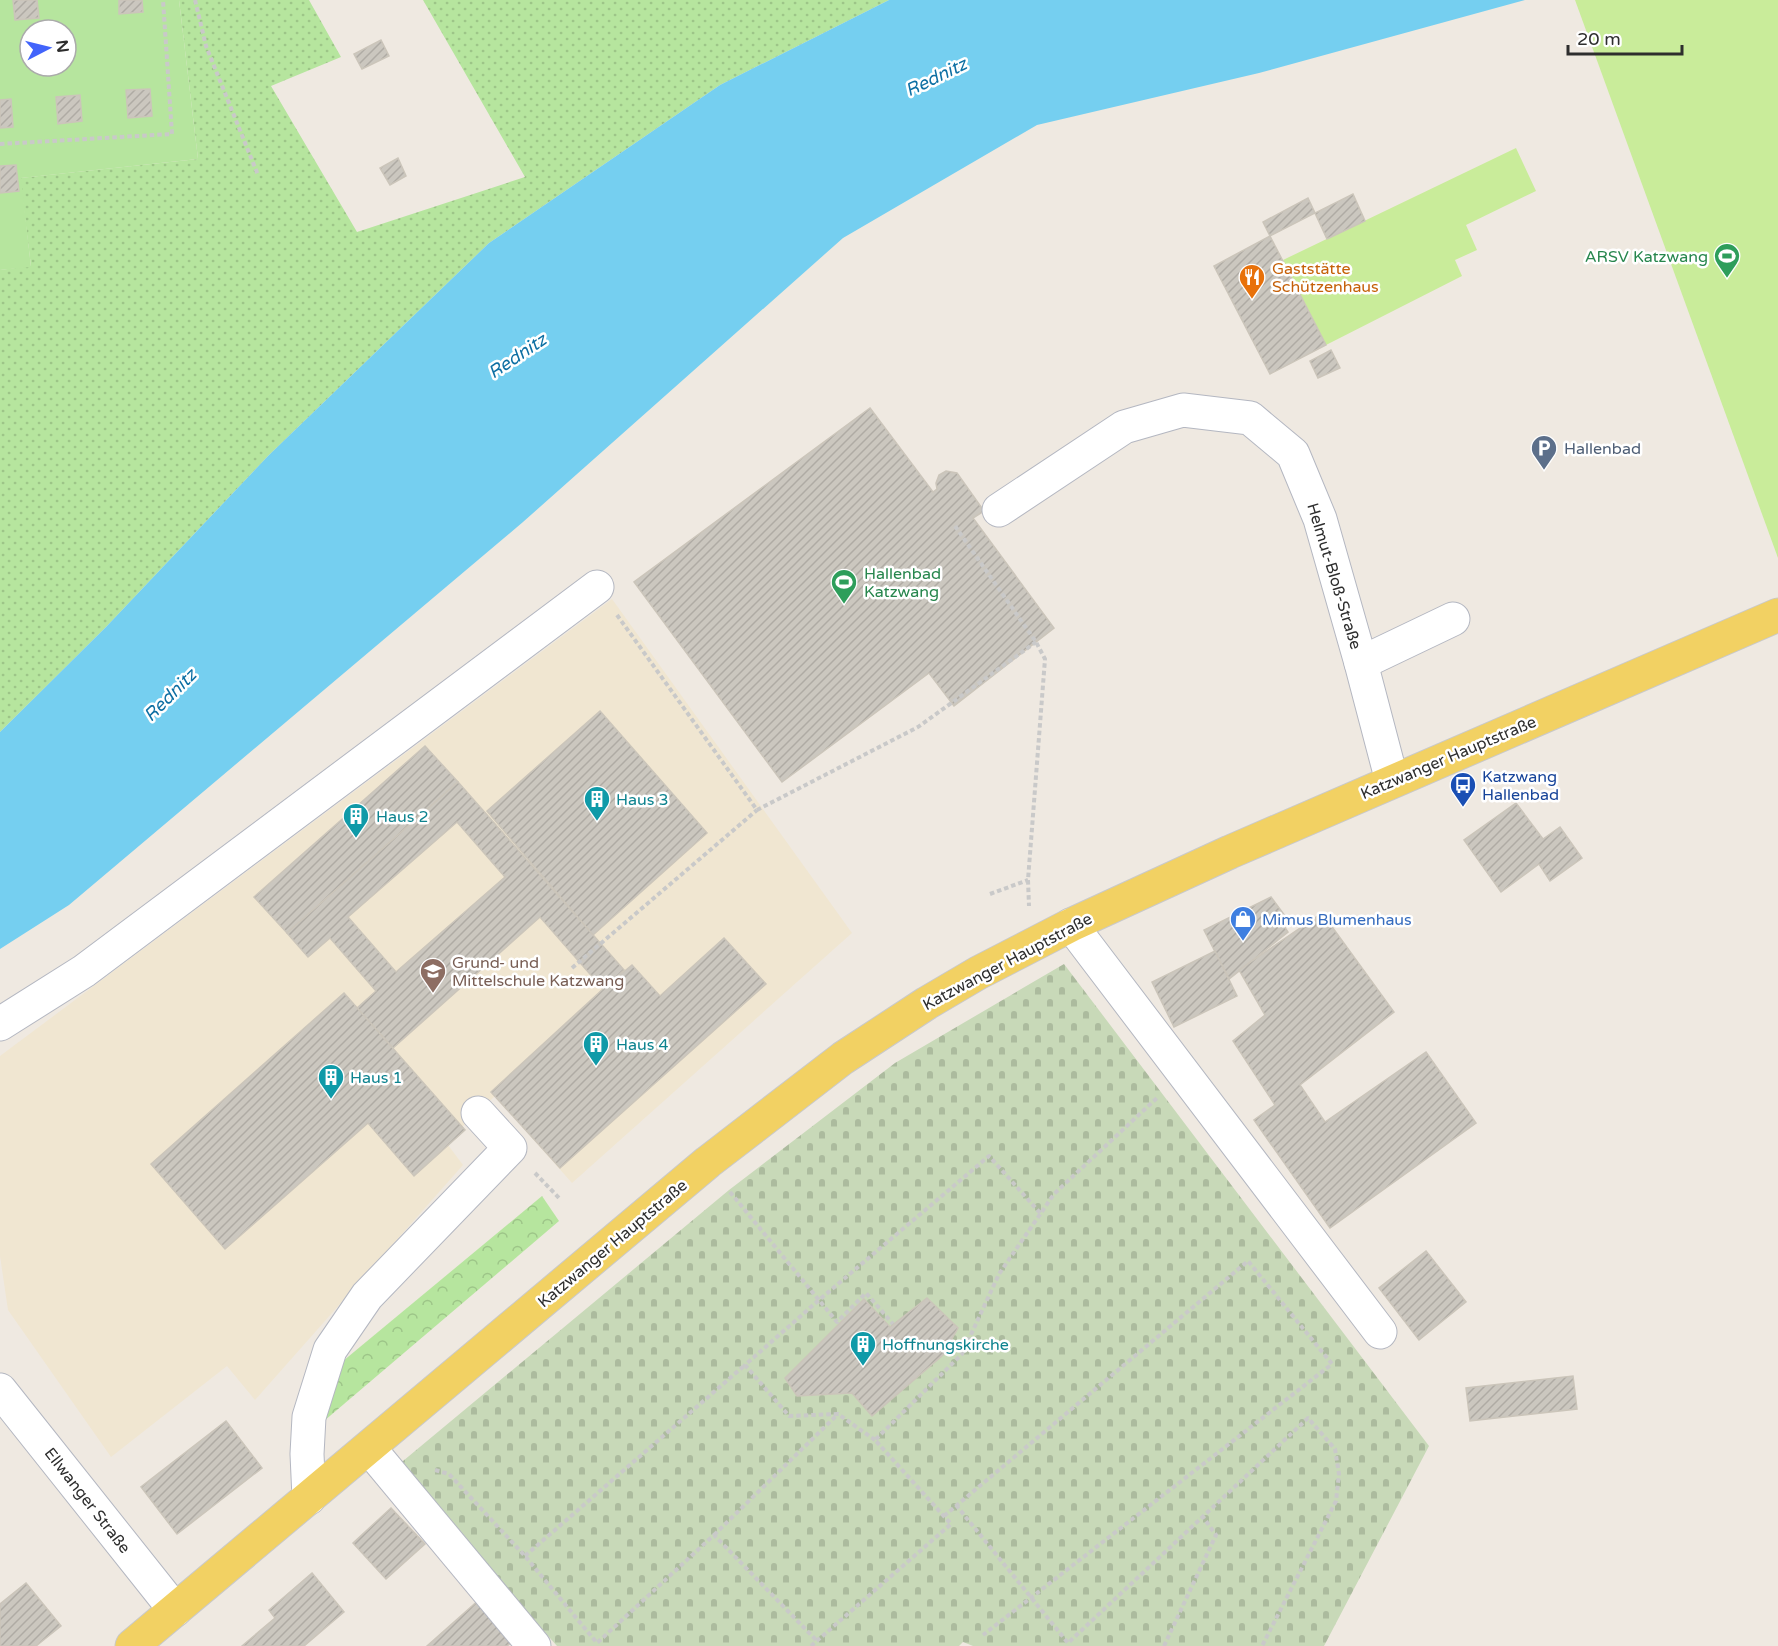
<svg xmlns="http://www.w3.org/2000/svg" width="1778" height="1646" font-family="'Varela Round',sans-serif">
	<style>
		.education { fill: #f0e6d1 }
		.grass { fill: url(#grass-dots) }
		.forest { fill: url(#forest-crowns) }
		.cemetery { fill: url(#cemetery-stones) }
		.garden { fill: #b6e59e; fill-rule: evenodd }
		.pitch { fill: #c9ec9a }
		.water { fill: #75cff0 }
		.building { fill: url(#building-hatch); stroke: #cbc5ba; stroke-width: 1.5; fill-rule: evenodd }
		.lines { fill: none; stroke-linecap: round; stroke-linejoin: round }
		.minor-casing { stroke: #b4b7c1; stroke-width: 35 }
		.major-casing { stroke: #c9c9c9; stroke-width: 35 }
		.path { stroke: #c9c9c9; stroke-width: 4; stroke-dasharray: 4.5 3; stroke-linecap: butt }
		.minor { stroke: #fff; stroke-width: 33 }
		.major { stroke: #f2d163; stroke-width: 33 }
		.labels { text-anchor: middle; stroke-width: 5; stroke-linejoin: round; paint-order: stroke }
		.leisure-label { font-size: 16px; fill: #27864d; stroke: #fff; text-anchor: end }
		.food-label { font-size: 16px; fill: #c56008; stroke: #fff; text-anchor: start }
		.service-label { font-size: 16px; fill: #4e5e75; stroke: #fff; text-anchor: start }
		.street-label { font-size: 16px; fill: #2e2e2e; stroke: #fff }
		.transit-label { font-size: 16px; fill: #164399; stroke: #fff; text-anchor: start }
		.culture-label { font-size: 16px; fill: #0d838f; stroke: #fff; text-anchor: start }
		.shop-label { font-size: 16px; fill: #366cbe; stroke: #fff; text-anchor: start }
		.education-label { font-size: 16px; fill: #785e54; stroke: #fff; text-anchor: start }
		.water-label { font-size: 18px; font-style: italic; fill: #0d6fa3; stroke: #fff }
	</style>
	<defs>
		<pattern id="grass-dots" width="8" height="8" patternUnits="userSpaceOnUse" patternTransform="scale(1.5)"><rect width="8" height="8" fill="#b6e59e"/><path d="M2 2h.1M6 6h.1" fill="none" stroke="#9dc588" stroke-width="1.8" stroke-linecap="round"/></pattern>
		<pattern id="forest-crowns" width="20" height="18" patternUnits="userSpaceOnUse" patternTransform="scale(1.5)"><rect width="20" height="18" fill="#b6e59e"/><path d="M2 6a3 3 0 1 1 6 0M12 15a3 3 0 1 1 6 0" fill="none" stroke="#9dc588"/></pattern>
		<pattern id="cemetery-stones" width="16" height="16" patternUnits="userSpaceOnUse" patternTransform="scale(1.5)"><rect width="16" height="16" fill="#c8d9b8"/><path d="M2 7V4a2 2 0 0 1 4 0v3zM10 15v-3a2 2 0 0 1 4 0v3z" fill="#acbb9e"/></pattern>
		<pattern id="building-hatch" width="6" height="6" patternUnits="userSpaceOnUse" patternTransform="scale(1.5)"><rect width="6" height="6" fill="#cbc7bf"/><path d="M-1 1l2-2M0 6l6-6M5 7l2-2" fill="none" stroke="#afaba4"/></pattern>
	</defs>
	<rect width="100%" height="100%" fill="#efe9e1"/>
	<path class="education" d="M612,599l240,334 -280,250 -77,-87 -33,31 3,3 -17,15 15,20 -208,235 -28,-34 -116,91 -103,-147 -8,-54v-200z"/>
	<path class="grass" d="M179,0h130l32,57 -70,29 86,146 168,-55 -102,-177h466l-169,85 -231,158 -221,213 -162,171 -106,105v-462l31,-4 -11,-88 178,-19z"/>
	<path class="forest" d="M542,1196l17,25 -235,200 7,-50z"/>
	<path class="cemetery" d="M1064,964l365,482 -105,200h-351l-10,-4 -4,4h-402l-160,-180 332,-276 166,-127z"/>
	<path class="garden" d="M0,0h179l19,159 -177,19 10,89 -31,3zM30,30h36v36h-36z"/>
	<g class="pitch">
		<path d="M1575,0h203v558z"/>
		<path d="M1516,148l20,43 -70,34 11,25 -22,10 7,16 -136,69 -43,-85z"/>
	</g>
	<path class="water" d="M889,0h636l-266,73 -222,52 -194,113 -320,284 -454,383 -69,44v-217l106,-105 162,-171 221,-213 231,-158z"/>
	<g class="building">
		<path d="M13,0h24l2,18 -24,2z"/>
		<path d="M119,0h23l1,12 -24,2z"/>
		<path d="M381,40l8,16 -27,13 -8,-15z"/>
		<path d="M150,89l2,27 -24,2 -2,-28z"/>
		<path d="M80,95l2,26 -24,3 -2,-27z"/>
		<path d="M11,99l2,28 -13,1v-28z"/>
		<path d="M398,158l8,18 -16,9 -10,-17z"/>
		<path d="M16,165l3,26 -19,2v-27z"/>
		<path d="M1353,194l12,27 -38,18 -12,-26z"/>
		<path d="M1308,198l7,15 -45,23 -7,-14z"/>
		<path d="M1270,236l56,109 -56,29 -56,-108z"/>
		<path d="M1331,350l9,18 -22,10 -8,-17z"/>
		<path d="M870,408l63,84 4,-3 -1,-6 3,-8 7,-4 11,2 27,38 -11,7 81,110 -100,78 -25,-33 -147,109 -148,-200z"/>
		<path d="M600,711l107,122 -114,102 -106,-124z"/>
		<path d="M425,746l33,36 -171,151 -33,-36z"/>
		<path d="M458,782l166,188 -21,19 -63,-72 -147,131 -36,-40 19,-17 -46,-53 -22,19 -21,-24zM457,822l48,55 -109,95 -48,-55z"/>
		<path d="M1516,803l27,36 17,-12 22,31 -32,23 -11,-17 -38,28 -37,-52z"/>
		<path d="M1271,897l17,23 -6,3 6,9 -59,47 -25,-49z"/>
		<path d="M1322,913l72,99 -94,73 25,37 101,-70 50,71 -146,105 -76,-108 21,-15 -42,-64 32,-26 -26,-45z"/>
		<path d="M724,938l42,46 -206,184 -69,-76 112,-103 29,-24 28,31z"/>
		<path d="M1215,951l22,45 -63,31 -22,-45z"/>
		<path d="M344,993l121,137 -51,46 -46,-53 -143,126 -74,-85z"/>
		<path d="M1426,1251l40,51 -47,38 -40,-52z"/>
		<path d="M927,1298l31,30 -15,27 -71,61 -20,-23 -55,3 -12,-18 79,-79 26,28z"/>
		<path d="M1573,1376l4,33 -107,12 -4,-33z"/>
		<path d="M226,1421l36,47 -85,66 -36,-47z"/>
		<path d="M391,1508l34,36 -39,35 -33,-36z"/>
		<path d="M312,1573l32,39 -40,34h-62l33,-28 -6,-8z"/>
		<path d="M26,1583l35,43 -25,20h-36v-42z"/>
		<path d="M481,1598l35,41 -9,7h-80z"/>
	</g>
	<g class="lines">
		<g class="minor-casing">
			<g id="minor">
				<path d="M999,510l125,-83 59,-17 67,8 43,36 27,65 41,144 31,118"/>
				<path d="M1361,663l92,-44"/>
				<path d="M1071,925l309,407"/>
				<path d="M0,1024l84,-53 513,-384"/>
				<path d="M0,1390l175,220"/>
				<path d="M369,1448l165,198"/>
				<path d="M309,1498l-2,-44 2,-37 21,-67 37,-54 143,-148 -32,-35"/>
			</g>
		</g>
		<g class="major-casing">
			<path id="major" d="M132,1646l576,-484 135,-104 84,-55 51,-30 93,-48 159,-73 548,-237"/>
		</g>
		<g class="path">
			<path d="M195,0l11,46 52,129"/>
			<path d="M0,144l172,-10 -9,-134"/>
			<path d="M955,526l81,116 9,17 -17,221 1,26"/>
			<path d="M617,615l140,195 161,-83 118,-85"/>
			<path d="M990,894l38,-14"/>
			<path d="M572,968l185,-158"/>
			<path d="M535,1173l24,25"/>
			<path d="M730,1192l107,130 29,-29 27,31"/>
			<path d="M875,1440l-37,-26 -49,2 -44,-51 74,-65 170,-144 52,58"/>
			<path d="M435,1470l14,4 76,82 72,87 117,-108 103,106"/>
			<path d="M956,1505l112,138 240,-225 27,31 4,25 -3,27 -74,145"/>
			<path d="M944,1516l304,-255 84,103 -349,271"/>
			<path d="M714,1535l124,-121"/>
			<path d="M525,1556l220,-191"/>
			<path d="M811,1646l140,-122 -76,-84 87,-86 37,-80 55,-80 104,-97"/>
			<path d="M1164,1646l52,-111 -13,-18"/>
		</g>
		<use href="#minor" class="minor"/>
		<use href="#major" class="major"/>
	</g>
	<defs>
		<g id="stadium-pin" transform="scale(1.35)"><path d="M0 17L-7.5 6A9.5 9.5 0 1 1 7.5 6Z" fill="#2e9e5b" stroke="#fff"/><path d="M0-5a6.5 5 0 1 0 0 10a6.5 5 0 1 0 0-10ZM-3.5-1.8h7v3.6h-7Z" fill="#fff"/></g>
		<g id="restaurant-pin" transform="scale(1.35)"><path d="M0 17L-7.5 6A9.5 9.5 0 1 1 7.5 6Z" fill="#e8710a" stroke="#fff"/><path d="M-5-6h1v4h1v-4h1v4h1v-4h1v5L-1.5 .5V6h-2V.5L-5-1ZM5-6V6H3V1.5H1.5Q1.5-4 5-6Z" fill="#fff"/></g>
		<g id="parking-pin" transform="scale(1.35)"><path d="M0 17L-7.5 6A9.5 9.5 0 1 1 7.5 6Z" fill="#5c6f8a" stroke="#fff"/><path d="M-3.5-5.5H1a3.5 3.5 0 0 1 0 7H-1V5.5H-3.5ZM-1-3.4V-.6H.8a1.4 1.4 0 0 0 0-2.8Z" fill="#fff"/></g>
		<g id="bus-pin" transform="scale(1.35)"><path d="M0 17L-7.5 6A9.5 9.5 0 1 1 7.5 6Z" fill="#1a4fb4" stroke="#fff"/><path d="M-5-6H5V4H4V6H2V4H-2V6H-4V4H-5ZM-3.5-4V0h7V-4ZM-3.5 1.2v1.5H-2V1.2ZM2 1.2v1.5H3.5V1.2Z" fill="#fff"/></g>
		<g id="building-pin" transform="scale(1.35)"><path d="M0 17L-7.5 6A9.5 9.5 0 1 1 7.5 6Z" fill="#0f9aa8" stroke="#fff"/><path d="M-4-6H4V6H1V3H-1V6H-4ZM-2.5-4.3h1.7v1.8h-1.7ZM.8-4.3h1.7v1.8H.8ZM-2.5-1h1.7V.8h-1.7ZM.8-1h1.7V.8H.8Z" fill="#fff"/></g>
		<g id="shop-pin" transform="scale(1.35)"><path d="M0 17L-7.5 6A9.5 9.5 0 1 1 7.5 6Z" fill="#3f7fe0" stroke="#fff"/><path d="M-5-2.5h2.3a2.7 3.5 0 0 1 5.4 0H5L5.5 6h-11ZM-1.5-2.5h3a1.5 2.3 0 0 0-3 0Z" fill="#fff"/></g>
		<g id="school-pin" transform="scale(1.35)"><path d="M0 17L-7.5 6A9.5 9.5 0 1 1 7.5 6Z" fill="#8d6e63" stroke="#fff"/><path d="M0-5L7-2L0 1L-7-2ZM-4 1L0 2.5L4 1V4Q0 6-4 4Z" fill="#fff"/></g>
	</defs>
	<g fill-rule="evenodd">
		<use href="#stadium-pin" x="1727" y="256"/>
		<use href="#restaurant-pin" x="1252" y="277"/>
		<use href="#parking-pin" x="1544" y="448"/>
		<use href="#stadium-pin" x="844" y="582"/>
		<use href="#bus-pin" x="1463" y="785"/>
		<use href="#building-pin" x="597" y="799"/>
		<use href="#building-pin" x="356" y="816"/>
		<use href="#shop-pin" x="1243" y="919"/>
		<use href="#school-pin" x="433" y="971"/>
		<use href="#building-pin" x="596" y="1044"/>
		<use href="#building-pin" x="331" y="1077"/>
		<use href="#building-pin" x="863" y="1344"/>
	</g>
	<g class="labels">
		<g class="leisure-label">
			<text x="1708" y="262">ARSV Katzwang</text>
			<text x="864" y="579" text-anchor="start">Hallenbad<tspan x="864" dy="18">Katzwang</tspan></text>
		</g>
		<g class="food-label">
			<text x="1272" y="274">Gaststätte<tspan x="1272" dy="18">Schützenhaus</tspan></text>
		</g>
		<g class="service-label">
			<text x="1564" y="454">Hallenbad</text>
		</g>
		<g class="street-label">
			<text transform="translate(1335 576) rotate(73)" y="6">Helmut-Bloß-Straße</text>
			<text transform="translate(1448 757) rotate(-23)" y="6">Katzwanger Hauptstraße</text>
			<text transform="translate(1007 961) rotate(-28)" y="6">Katzwanger Hauptstraße</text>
			<text transform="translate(612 1243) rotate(-40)" y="6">Katzwanger Hauptstraße</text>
			<text transform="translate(88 1500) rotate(52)" y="6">Ellwanger Straße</text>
		</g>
		<g class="transit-label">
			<text x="1482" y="782">Katzwang<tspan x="1482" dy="18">Hallenbad</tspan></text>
		</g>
		<g class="culture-label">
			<text x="616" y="805">Haus 3</text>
			<text x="376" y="822">Haus 2</text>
			<text x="616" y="1050">Haus 4</text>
			<text x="350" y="1083">Haus 1</text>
			<text x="882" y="1350">Hoffnungskirche</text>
		</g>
		<g class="shop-label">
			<text x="1262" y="925">Mimus Blumenhaus</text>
		</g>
		<g class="education-label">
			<text x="452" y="968">Grund- und<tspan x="452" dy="18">Mittelschule Katzwang</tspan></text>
		</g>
		<g class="water-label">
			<text transform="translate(936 77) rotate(-26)" y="6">Rednitz</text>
			<text transform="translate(517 356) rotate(-34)" y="6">Rednitz</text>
			<text transform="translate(170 695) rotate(-45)" y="6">Rednitz</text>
		</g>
	</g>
	<g transform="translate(48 48) rotate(83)"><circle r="28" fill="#ffffff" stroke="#ababab" stroke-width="1.5"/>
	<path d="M0-4.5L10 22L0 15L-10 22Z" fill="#4264fb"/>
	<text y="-9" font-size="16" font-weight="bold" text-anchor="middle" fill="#2e2e2e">N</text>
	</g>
	<path d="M1568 45v9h114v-9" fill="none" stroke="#2e2e2e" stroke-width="3"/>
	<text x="1577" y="45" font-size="18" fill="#2e2e2e" stroke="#ffffff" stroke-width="4.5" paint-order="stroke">20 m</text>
</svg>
